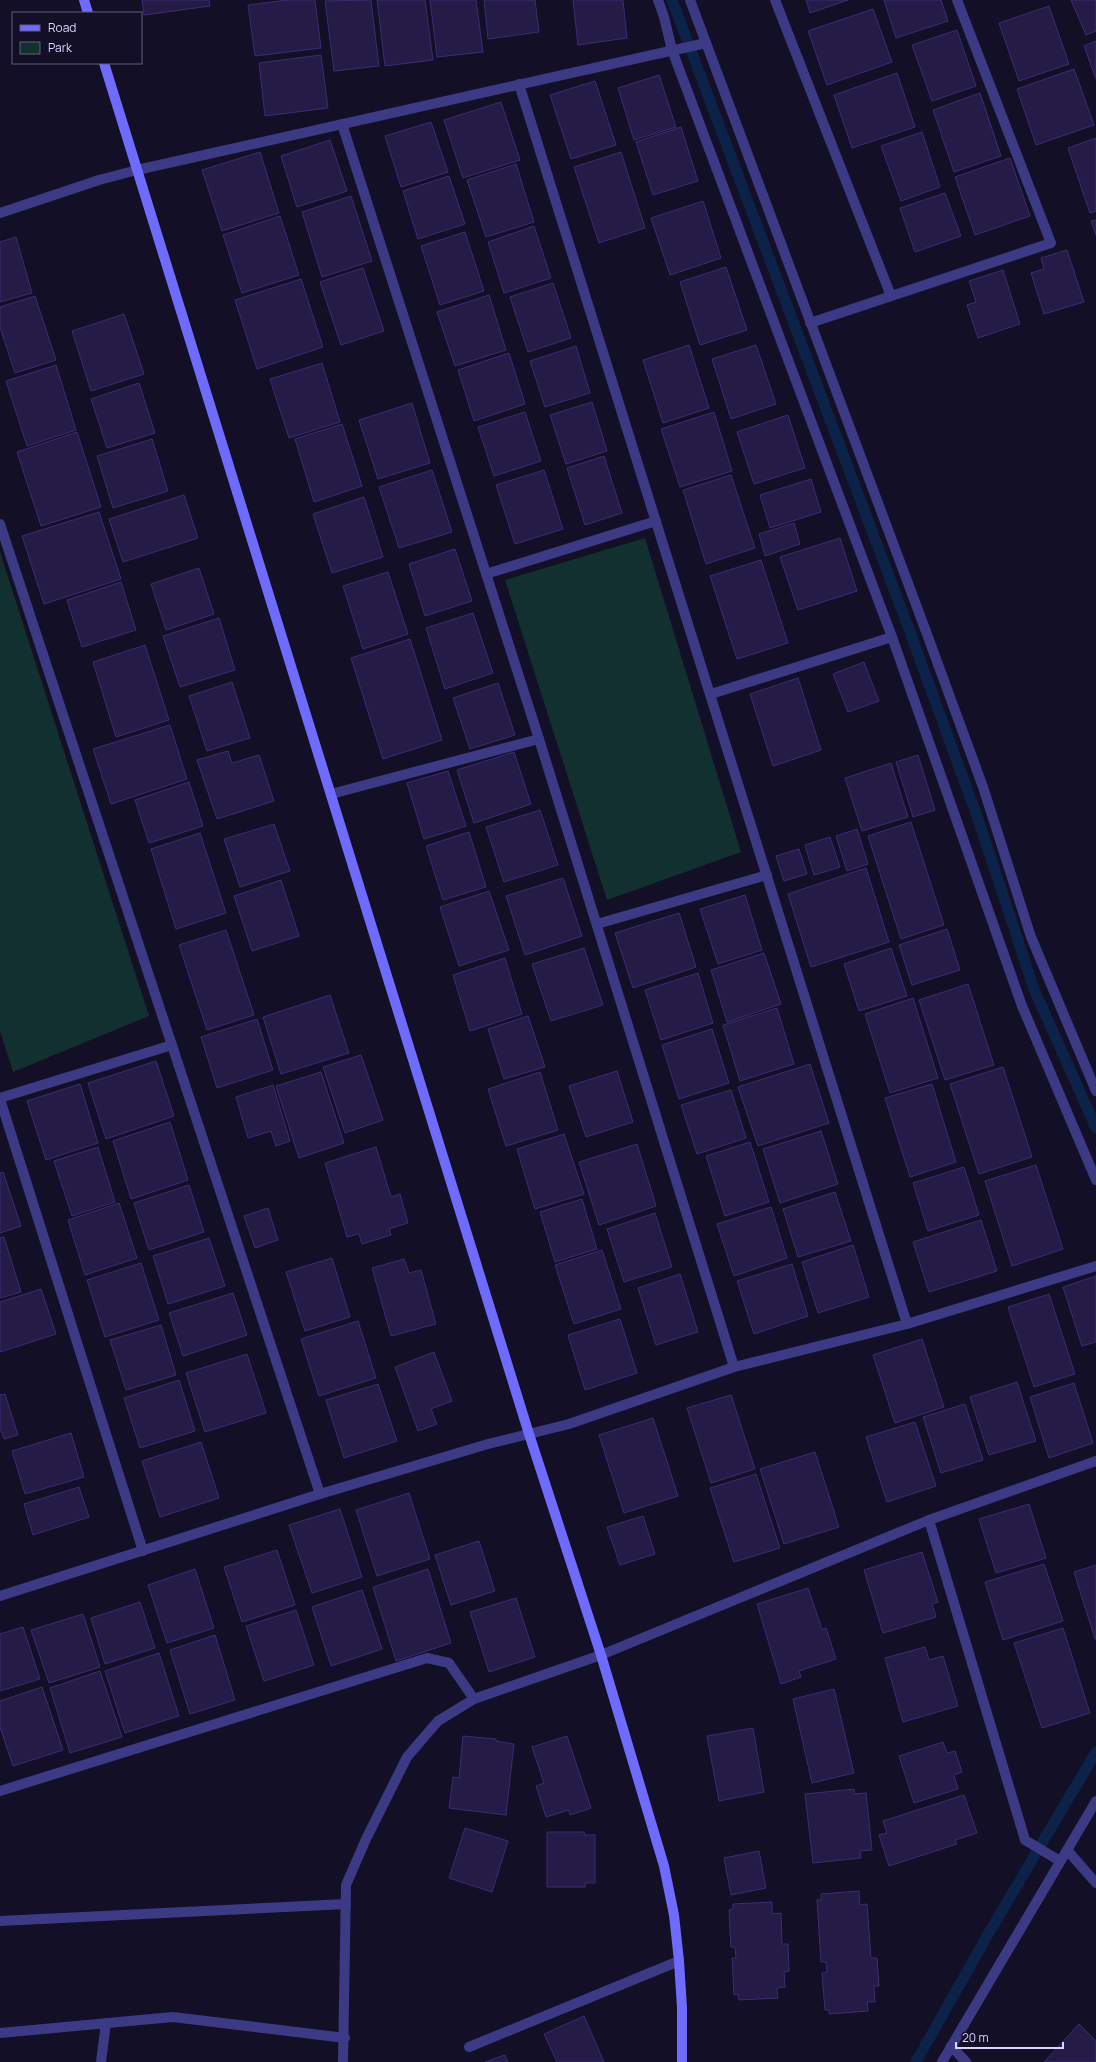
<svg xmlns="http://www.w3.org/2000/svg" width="1096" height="2062" font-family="Manrope,sans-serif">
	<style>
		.green { fill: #12302f }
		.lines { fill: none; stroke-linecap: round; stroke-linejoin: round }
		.stream { stroke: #0c2248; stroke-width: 11 }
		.building { fill: #241b47; stroke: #3b2d73 }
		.street { stroke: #3d3a85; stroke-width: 10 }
		.secondary { stroke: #6f6bff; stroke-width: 10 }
	</style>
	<rect width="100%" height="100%" fill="#130f26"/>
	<g class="green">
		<path d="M645,538l96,314 -134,48 -102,-320z"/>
		<path d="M0,552l149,464 -136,56 -13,-41z"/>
	</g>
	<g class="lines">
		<g class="stream">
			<path d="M672,0l238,632 68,187 56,170 62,139"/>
			<path d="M916,2062l75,-133 105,-177"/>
		</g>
	</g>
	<g class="building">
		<path d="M142,0h67l1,6 -66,9z"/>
		<path d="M287,0h28l6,48 -66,8 -7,-51z"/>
		<path d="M371,0l8,66 -45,5 -9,-70z"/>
		<path d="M377,0h48l8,60 -48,6z"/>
		<path d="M430,0h46l7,52 -46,5z"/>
		<path d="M484,0h51l4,32 -51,7z"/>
		<path d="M573,0h50l4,38 -49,7z"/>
		<path d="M806,0h42l-38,13z"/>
		<path d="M884,0h57l7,21 -52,17z"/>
		<path d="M1071,0h25v31l-10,4z"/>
		<path d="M1049,6l20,58 -50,17 -20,-58z"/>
		<path d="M873,9l19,53 -65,23 -19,-54z"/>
		<path d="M957,30l19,56 -44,15 -20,-56z"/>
		<path d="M1096,41v38l-12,-33z"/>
		<path d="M321,55l7,53 -63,8 -6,-53z"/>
		<path d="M1074,69l20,56 -58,20 -19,-56z"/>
		<path d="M897,73l18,54 -63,21 -18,-53z"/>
		<path d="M659,75l17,52 -42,13 -16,-52z"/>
		<path d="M595,81l21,64 -45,14 -21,-64z"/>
		<path d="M980,93l21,63 -47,16 -21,-62z"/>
		<path d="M501,102l19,58 -57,18 -19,-58z"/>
		<path d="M431,122l17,50 -47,15 -16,-51z"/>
		<path d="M681,127l17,54 -45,14 -17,-53z"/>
		<path d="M922,132l18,55 -39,14 -20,-55z"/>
		<path d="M1096,138v73l-6,2 -22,-65z"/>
		<path d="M330,140l17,51 -50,16 -16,-51z"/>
		<path d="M260,152l19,61 -57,18 -20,-61z"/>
		<path d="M621,152l24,76 -46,15 -25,-76z"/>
		<path d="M1010,158l20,58 -55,19 -20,-58z"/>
		<path d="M516,164l18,58 -48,15 -19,-57z"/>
		<path d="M449,176l16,48 -47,15 -15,-48z"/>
		<path d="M945,193l16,43 -46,16 -15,-44z"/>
		<path d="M351,196l21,65 -50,16 -20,-65z"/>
		<path d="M703,201l18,57 -51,17 -19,-57z"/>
		<path d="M280,216l19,59 -57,18 -19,-58z"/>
		<path d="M1096,220v15l-5,-14z"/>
		<path d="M534,226l17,52 -47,15 -16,-51z"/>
		<path d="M465,232l19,59 -44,14 -19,-59z"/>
		<path d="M16,237l16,56 -32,9v-60z"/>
		<path d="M1067,250l17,52 -40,12 -13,-41 13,-4 -3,-11z"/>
		<path d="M726,267l21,63 -47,15 -20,-63z"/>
		<path d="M363,268l21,63 -43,14 -21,-63z"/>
		<path d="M1003,270l17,54 -42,14 -11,-33 9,-3 -7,-21z"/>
		<path d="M301,279l22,68 -66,22 -22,-69z"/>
		<path d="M553,283l18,55 -43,14 -18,-55z"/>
		<path d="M489,295l17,55 -51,16 -18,-54z"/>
		<path d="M35,296l21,64 -41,13 -15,-46v-20z"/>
		<path d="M124,314l20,60 -53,17 -19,-60z"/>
		<path d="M689,345l20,63 -46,15 -20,-63z"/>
		<path d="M756,345l20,59 -45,15 -19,-60z"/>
		<path d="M576,346l14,47 -45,14 -15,-46z"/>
		<path d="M509,353l16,51 -51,17 -16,-51z"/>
		<path d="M322,363l18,59 -51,16 -19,-59z"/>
		<path d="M56,365l20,65 -49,16 -21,-65z"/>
		<path d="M139,383l16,50 -48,15 -16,-49z"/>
		<path d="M592,402l15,49 -41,13 -16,-49z"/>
		<path d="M412,403l18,60 -52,16 -19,-59z"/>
		<path d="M525,412l16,49 -47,15 -16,-49z"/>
		<path d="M714,412l18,59 -52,16 -19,-58z"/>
		<path d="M788,415l17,53 -51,16 -17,-52z"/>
		<path d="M342,424l20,62 -48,16 -19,-63z"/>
		<path d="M77,432l24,75 -60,19 -24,-74z"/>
		<path d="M152,439l16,52 -55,17 -16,-52z"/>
		<path d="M604,456l18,57 -37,12 -18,-57z"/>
		<path d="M432,470l20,62 -53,16 -20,-61z"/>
		<path d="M544,470l19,59 -48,15 -19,-59z"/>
		<path d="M731,475l24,73 -49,16 -23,-74z"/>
		<path d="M811,479l10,33 -51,16 -10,-33z"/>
		<path d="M184,495l14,43 -75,24 -14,-43z"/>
		<path d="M364,497l19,60 -51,16 -19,-59z"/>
		<path d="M99,512l22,67 -77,25 -22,-68z"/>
		<path d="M794,523l6,21 -35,12 -6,-22z"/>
		<path d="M840,538l17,53 -59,19 -18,-53z"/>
		<path d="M455,549l17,52 -47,15 -16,-52z"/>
		<path d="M761,560l27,83 -51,16 -27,-83z"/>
		<path d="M199,568l15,46 -48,16 -15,-46z"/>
		<path d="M388,572l20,62 -45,15 -20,-63z"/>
		<path d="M121,582l15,48 -54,17 -15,-47z"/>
		<path d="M473,613l20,60 -48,16 -19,-61z"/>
		<path d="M219,618l16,52 -55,17 -17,-51z"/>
		<path d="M410,639l32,101 -59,19 -32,-101z"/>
		<path d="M145,645l24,75 -53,17 -23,-75z"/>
		<path d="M864,662l15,39 -31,11 -15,-38z"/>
		<path d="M798,678l23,72 -48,16 -23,-72z"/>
		<path d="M232,682l18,56 -43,13 -18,-55z"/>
		<path d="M498,683l17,52 -45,14 -17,-51z"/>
		<path d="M170,725l17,54 -76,25 -18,-55z"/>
		<path d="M228,751l4,12 27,-8 15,46 -57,18 -20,-59z"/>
		<path d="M514,752l17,52 -57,19 -17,-53z"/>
		<path d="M918,755l17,55 -22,7 -17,-55z"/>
		<path d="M891,763l17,54 -46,14 -17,-53z"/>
		<path d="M448,771l18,55 -42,13 -17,-56z"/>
		<path d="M189,782l14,44 -54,17 -14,-43z"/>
		<path d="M540,810l18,55 -54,17 -18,-55z"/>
		<path d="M911,822l33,103 -43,14 -33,-103z"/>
		<path d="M274,824l16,47 -50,16 -16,-48z"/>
		<path d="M857,829l11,35 -21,7 -11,-35z"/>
		<path d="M469,832l17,55 -43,13 -17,-54z"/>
		<path d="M200,833l26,80 -50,16 -25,-80z"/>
		<path d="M830,837l10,30 -26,8 -9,-30z"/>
		<path d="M799,849l8,25 -23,7 -8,-25z"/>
		<path d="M866,868l23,74 -78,25 -23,-73z"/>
		<path d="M563,878l19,58 -57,19 -19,-59z"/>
		<path d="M281,880l18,56 -47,15 -18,-55z"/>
		<path d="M489,891l20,59 -50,16 -19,-59z"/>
		<path d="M745,895l17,55 -44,14 -18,-55z"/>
		<path d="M679,913l17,54 -63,21 -18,-55z"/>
		<path d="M947,929l13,41 -48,15 -13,-40z"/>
		<path d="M226,930l28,85 -47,15 -28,-85z"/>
		<path d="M584,948l19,57 -52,16 -19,-57z"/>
		<path d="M891,948l16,48 -48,15 -15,-47z"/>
		<path d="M764,953l17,51 -54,18 -16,-52z"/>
		<path d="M505,958l17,56 -52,17 -17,-56z"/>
		<path d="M698,973l15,50 -52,17 -16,-50z"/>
		<path d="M968,984l26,81 -49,15 -26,-80z"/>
		<path d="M330,995l19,58 -68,21 -18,-57z"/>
		<path d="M913,998l25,80 -48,15 -25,-79z"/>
		<path d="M777,1008l17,56 -54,17 -17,-56z"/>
		<path d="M528,1016l17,51 -41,12 -16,-50z"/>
		<path d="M257,1019l16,51 -56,18 -16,-51z"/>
		<path d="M712,1029l17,54 -50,16 -17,-54z"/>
		<path d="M361,1055l22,65 -38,13 -22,-66z"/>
		<path d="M156,1061l18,55 -68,23 -18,-56z"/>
		<path d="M810,1064l19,59 -71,23 -20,-59z"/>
		<path d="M1003,1067l29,90 -53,17 -29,-90z"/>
		<path d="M617,1071l16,51 -47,15 -17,-51z"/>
		<path d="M321,1072l23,71 -45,15 -23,-72z"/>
		<path d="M540,1072l18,58 -52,16 -18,-57z"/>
		<path d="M80,1084l18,59 -52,17 -19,-59z"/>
		<path d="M932,1084l24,78 -46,15 -25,-79z"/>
		<path d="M273,1085l17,56 -14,5 -5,-15 -23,7 -12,-41z"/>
		<path d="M731,1090l15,48 -49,16 -16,-49z"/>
		<path d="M170,1122l18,58 -57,19 -18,-58z"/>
		<path d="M821,1131l17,53 -58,19 -17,-54z"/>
		<path d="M564,1134l20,60 -49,15 -18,-60z"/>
		<path d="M750,1142l19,60 -44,14 -19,-60z"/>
		<path d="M637,1144l19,62 -57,19 -20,-63z"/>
		<path d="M98,1147l17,55 -43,14 -18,-55z"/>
		<path d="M376,1147l15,50 9,-3 8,29 -19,6 2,6 -29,9 -3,-10 -12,3 -22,-74z"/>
		<path d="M1036,1165l27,84 -51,17 -27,-85z"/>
		<path d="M964,1167l15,48 -51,16 -15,-48z"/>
		<path d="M3,1172l18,54 -21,7v-60z"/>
		<path d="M189,1185l15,47 -55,18 -15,-47z"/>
		<path d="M835,1192l16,49 -53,16 -15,-48z"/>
		<path d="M582,1199l15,50 -42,13 -15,-50z"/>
		<path d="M119,1203l18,55 -52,17 -17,-55z"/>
		<path d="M771,1207l16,51 -53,18 -17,-52z"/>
		<path d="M268,1208l10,32 -23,8 -11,-32z"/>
		<path d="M655,1213l17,54 -48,15 -17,-53z"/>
		<path d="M981,1220l16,51 -68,21 -16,-50z"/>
		<path d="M4,1237l17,55 -21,6v-60z"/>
		<path d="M209,1238l16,48 -57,18 -15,-48z"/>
		<path d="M853,1245l16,52 -51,16 -16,-51z"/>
		<path d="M602,1250l19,59 -47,15 -19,-59z"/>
		<path d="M332,1258l18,59 -45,14 -19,-59z"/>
		<path d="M404,1259l5,14 12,-3 15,54 -45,12 -19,-68z"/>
		<path d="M141,1263l18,57 -54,17 -18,-57z"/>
		<path d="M792,1264l16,52 -54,18 -17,-53z"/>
		<path d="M680,1274l18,58 -42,13 -18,-57z"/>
		<path d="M1096,1276v66l-14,4 -19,-59z"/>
		<path d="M41,1289l15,45 -56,18v-50z"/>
		<path d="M233,1293l14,42 -64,21 -14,-43z"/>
		<path d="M1049,1294l26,80 -41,13 -26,-80z"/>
		<path d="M620,1319l17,54 -52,17 -17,-55z"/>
		<path d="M358,1321l18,57 -57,18 -18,-57z"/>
		<path d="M161,1325l15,50 -50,15 -16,-50z"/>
		<path d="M922,1339l22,68 -49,16 -22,-68z"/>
		<path d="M434,1352l18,49 -21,8 6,15 -19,7 -23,-64z"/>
		<path d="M247,1354l19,59 -61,19 -19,-59z"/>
		<path d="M179,1380l16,51 -55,17 -16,-50z"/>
		<path d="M1017,1382l19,59 -47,14 -19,-58z"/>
		<path d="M1074,1383l19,60 -44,15 -19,-61z"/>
		<path d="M378,1384l19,57 -53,17 -18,-58z"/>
		<path d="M5,1394l13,41 -14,4 -4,-11v-33z"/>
		<path d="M731,1395l24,74 -44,14 -24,-75z"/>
		<path d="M965,1404l18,56 -42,13 -18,-56z"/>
		<path d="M653,1418l25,78 -54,17 -25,-78z"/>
		<path d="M915,1422l21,64 -49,16 -21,-65z"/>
		<path d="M71,1433l13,44 -59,17 -13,-43z"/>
		<path d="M201,1442l18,56 -59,19 -18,-56z"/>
		<path d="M815,1452l24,75 -55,17 -24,-75z"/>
		<path d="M756,1474l24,74 -46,14 -24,-74z"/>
		<path d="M79,1487l10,30 -56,18 -9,-31z"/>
		<path d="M409,1493l21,66 -53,17 -21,-66z"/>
		<path d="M1029,1504l17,54 -50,15 -17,-54z"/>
		<path d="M340,1509l22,68 -50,16 -23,-68z"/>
		<path d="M643,1516l12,38 -35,11 -13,-38z"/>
		<path d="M479,1541l16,50 -44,14 -16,-50z"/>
		<path d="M277,1550l18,55 -53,17 -18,-55z"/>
		<path d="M922,1552l16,50 -6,2 4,13 -53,16 -19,-63z"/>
		<path d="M1044,1564l19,57 -60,19 -18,-58z"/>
		<path d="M1096,1565v74h-1l-21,-67z"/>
		<path d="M195,1569l19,59 -47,15 -19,-58z"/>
		<path d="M428,1569l23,74 -55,18 -23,-74z"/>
		<path d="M808,1588l14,41 4,-1 10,31 -37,12 2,6 -20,7 -24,-80z"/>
		<path d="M362,1590l20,59 -51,17 -19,-59z"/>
		<path d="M516,1598l19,59 -46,15 -19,-60z"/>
		<path d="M140,1602l15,46 -50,16 -14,-46z"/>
		<path d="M296,1610l18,55 -50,16 -18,-55z"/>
		<path d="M83,1614l17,53 -51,16 -18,-53z"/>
		<path d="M23,1627l17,52 -40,12v-57z"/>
		<path d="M1063,1628l27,85 -48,15 -28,-85z"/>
		<path d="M215,1635l20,65 -45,14 -20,-64z"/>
		<path d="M925,1647l4,13 14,-4 15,50 -55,16 -18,-64z"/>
		<path d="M159,1653l20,63 -54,17 -20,-62z"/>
		<path d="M100,1671l22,66 -52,16 -20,-65z"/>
		<path d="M42,1687l21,63 -50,16 -13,-39v-26z"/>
		<path d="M834,1689l20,84 -42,10 -19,-84z"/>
		<path d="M753,1728l11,64 -45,9 -12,-65z"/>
		<path d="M463,1736l33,3v2l18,3 -8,71 -57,-7 4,-31 6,1z"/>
		<path d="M567,1736l24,72 -21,7 -1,-5 -23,7 -10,-31 8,-3 -12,-36z"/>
		<path d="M943,1742l4,11 8,-2 7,21 -8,3 4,14 -44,14 -15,-47z"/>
		<path d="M854,1789v5l12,-1 6,57 -12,1 1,7 -48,5 -8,-69z"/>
		<path d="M964,1795l13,38 -22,7 2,4 -68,22 -10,-31 8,-2 -4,-12z"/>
		<path d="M465,1828l43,13 -16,51 -43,-14z"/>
		<path d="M547,1832h37l1,3h10v48h-10v4h-38z"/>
		<path d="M759,1851l7,37 -35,7 -7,-37z"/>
		<path d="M859,1891l1,14 7,-1 4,54h6l2,28h-5l1,16h-8l1,9 -39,3v-4h-4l-3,-37 5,-1 -1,-10h-5l-4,-62h4v-6z"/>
		<path d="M772,1902v12l9,-1 1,31h6l1,27 -5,1 1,15 -8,1 1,10 -39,2 -1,-6 -4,1 -2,-37h4l-1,-11h-4l-2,-37 4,-1v-5z"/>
		<path d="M584,2016l20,46h-47l-13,-28z"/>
		<path d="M1079,2024l17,17v21h-52z"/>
		<path d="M505,2055l3,7h-23z"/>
	</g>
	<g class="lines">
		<g class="street">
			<path d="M658,0l6,17 8,33 220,587 130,369 74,174"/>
			<path d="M690,0l234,626 59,161 48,150 65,154"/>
			<path d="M775,0l116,296"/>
			<path d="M519,84l388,1240"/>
			<path d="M342,124l197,615 195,628"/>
			<path d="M0,213l99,-33 38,-10 569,-127"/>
			<path d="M810,323l241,-80 -94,-243"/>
			<path d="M0,524l320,970"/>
			<path d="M486,574l170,-53"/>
			<path d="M711,694l181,-57"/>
			<path d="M331,794l208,-55"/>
			<path d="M597,924l170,-49"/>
			<path d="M0,1098l172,-53"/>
			<path d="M0,1099l143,452"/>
			<path d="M929,1520l96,320 35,21"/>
			<path d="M0,1596l320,-102 168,-50 81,-20 165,-57 173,-43 189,-58"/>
			<path d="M0,1791l427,-133 22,5 25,36"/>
			<path d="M1067,1850l29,33"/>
			<path d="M0,1921l346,-17"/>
			<path d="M0,2033l173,-16 172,21"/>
			<path d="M951,2046l15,16"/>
			<path d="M469,2047l210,-86"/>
			<path d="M101,2062l5,-39"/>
			<path d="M343,2062l3,-177 20,-46 41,-82 31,-36 36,-22 127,-44 328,-135 167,-59"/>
			<path d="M942,2062l154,-261"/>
		</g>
		<g class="secondary">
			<path d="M84,0l4,13"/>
			<path d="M104,63l425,1371 72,221 63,211 10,49 5,46 3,47v54"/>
		</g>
	</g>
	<rect x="12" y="12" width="130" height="52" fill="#130f26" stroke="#625e7d"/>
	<rect x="20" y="25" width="20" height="6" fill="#6f6bff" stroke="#625e7d"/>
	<text x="48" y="32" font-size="12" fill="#d9d4ff">Road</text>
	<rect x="20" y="42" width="20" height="12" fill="#12302f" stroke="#625e7d"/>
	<text x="48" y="52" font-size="12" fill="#d9d4ff">Park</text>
	<path d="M956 2042v6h107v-6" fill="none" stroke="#d9d4ff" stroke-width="2"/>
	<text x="962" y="2042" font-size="12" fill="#d9d4ff" stroke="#130f26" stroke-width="3" paint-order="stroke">20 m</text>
</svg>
